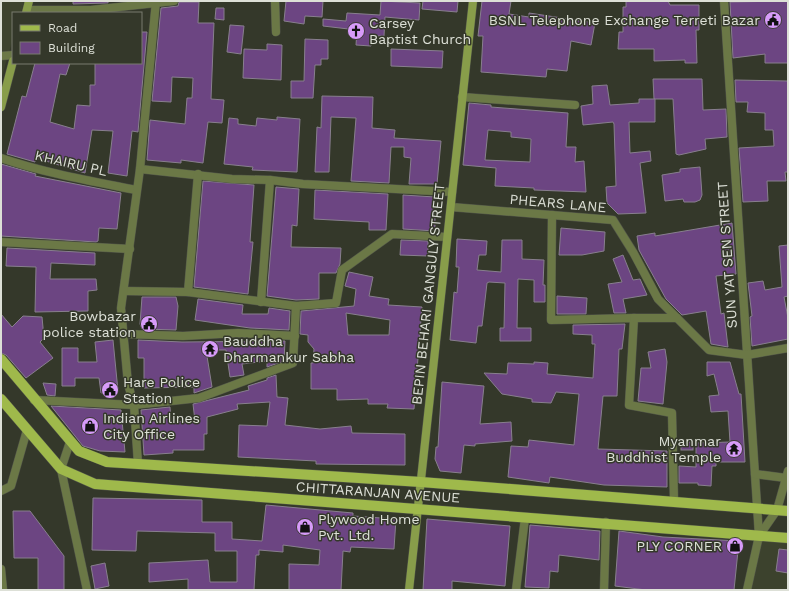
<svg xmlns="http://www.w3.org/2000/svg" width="789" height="591" font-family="'Work Sans',sans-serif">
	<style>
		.built { fill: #3c422d }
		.building { fill: #6c4582; stroke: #887f8e; fill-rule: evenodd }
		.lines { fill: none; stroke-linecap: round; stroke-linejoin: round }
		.minor-casing { stroke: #525649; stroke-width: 9 }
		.tertiary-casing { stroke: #525649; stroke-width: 9 }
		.secondary-casing { stroke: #525649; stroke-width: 9 }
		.primary-casing { stroke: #525649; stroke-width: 11 }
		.minor { stroke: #6b7846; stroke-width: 8 }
		.tertiary { stroke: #6b7846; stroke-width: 8 }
		.secondary { stroke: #889d4a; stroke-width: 8 }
		.primary { stroke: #9fb94b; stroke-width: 10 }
		.labels { text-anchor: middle; stroke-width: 3; stroke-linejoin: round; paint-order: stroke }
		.poi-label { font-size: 14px; fill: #dde0d7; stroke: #34382a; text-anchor: start }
		.street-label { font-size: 14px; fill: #dde0d7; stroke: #34382a }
	</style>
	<rect width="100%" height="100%" fill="#34382a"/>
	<g class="built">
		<path d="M1,1h23l-3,12h-8v26l-12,40z"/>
		<path d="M759,540l29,2v48h-38z"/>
	</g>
	<g class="building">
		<path d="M73,1h35v2l-35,1z"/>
		<path d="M286,1h37l-1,16 -17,-1 -1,8 -20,-3z"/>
		<path d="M381,1l39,2 -1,17 -34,-3 -1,19h-12l-1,10 -15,-1 1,-15 -34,-4v-7l23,2 1,-8 33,2z"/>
		<path d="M423,1h35l-1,11 -35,-3z"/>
		<path d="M482,1h29l-2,13 20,3v-4l66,10 -4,22 -20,-4 -4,30 -20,-2 -1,8 -65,-5 2,-36h-5z"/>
		<path d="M626,1h42l2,4h29v25h-3l1,33h-12v-3l-31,1v-12h-36l1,-17h4v-25h3z"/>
		<path d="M788,1v62h-23v-9l-32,4 -3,-56z"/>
		<path d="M179,2h20l-1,21h16l-3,76 13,1 -2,23 -14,-1 -5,41 -22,-3v3l-34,-3 3,-40 35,4 2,-26h5l1,-20 -21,-1 -1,25 -19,-1 9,-93 17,-2z"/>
		<path d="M216,8h8v12l-9,-1z"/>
		<path d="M230,25l14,1 -3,28 -14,-2z"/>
		<path d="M141,32h6l-9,100 -6,-1 -5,45 -19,-3 5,-42 -21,-1 -7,43 -49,-15 -1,4 -28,-8 15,-58 4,1 9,-34h35l-4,12 -6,-1 -10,48 24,7 3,-24 13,1v-21h5v-22h46z"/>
		<path d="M305,39l23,1v19h-7v6h-6l-2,33h-22v-17h13z"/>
		<path d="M267,44l15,1 -1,35 -38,-2 1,-29 23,1z"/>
		<path d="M391,49l52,2 -1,17 -51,-2z"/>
		<path d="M653,79h49l1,31 23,-1 1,28 -22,2 1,10 -27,6 -3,-1 -3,-55h-19z"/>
		<path d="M735,80l53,1v91h-3l1,9h-19l1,20 -25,1 -4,-54 35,-2 -1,-16h-8v-17l-18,-1 1,-10h-12z"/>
		<path d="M607,85l3,20 29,-2v-4h16v23h-26l1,31 20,-2 1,10 -11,2 6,50 -28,1 -11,-11 -1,-16 10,-1 -2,-62 -1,-2 -30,3 -2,-19 12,-2 -1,-18z"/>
		<path d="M322,96l51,1 -1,31 23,2 -1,8 47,3 -4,43h-28l2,-26 -7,-1v-10h-13l-2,36 -38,-2 5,-63 -25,-1 -2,55h-14l2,-45 4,1z"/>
		<path d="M469,103l22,2v2l77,6 -2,34h10l-1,15 9,-1 2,31 -52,-2v-2l-39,-2 1,-18 -33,-3zM488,130l23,2v5l20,2 -1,23 -45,-2z"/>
		<path d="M277,117l23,2 -3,53 -45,-2 1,-3 -29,-3 5,-46 9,1v5l18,2 1,-8 20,2z"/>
		<path d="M1,164l35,10 -1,2 86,17 -4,36 -18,-1 -1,13 -2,1 -95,-6z"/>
		<path d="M700,167l2,28 -2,5 -5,2h-11l-1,-3 -18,2 -3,-26 18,-3v-3z"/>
		<path d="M203,181l51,4 -4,57h3l-5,52 -54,-7z"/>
		<path d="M276,187l23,2 -2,37 -5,-1 -1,22 50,1 -1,16 -4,9h-17v26l-23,1 -29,-4z"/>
		<path d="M315,190l73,4 -2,36h-17v-8l-55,-3z"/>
		<path d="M403,195l32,2v34l-32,-2z"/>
		<path d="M732,223l4,51 -20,2 5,38 3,-1 4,34 -17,-3 -5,-33 -24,4 -16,-16 -27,-49 -2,-14 18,-3v3z"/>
		<path d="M561,228l44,4 -1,19 -22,4h-23z"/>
		<path d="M457,239l30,2 -1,14h-7l-2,15 24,2 1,-32h20v19l22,1 -1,25h2v17h-11v-22l-16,-1 -1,49h14v13h-31v-13h4l1,-45 -16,-1 -2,1 -5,43h-4l-2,17 -26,-3 4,-48 3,1 2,-26h-3z"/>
		<path d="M401,240l27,1v15l-28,-1z"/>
		<path d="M788,245v51l-4,1 4,21v21l-36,7 -2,-29 2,-1 -4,-33 15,-2 2,9 17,-3 -3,-41z"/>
		<path d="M7,248l88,5v12l-44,-2 -1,16h46l1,11 -9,1v20l-53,1 1,-45 -30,-1z"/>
		<path d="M623,255l10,25 7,-1 7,16 -24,4 3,14h-12l-6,-29 14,-2 -9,-23z"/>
		<path d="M349,272l24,5 -4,19 20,3 -1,6 34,2 -8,102 -27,-1 1,-4h-20v-5l-31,1v-11h-26v-26h2l1,-14 -6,-7v-7l-8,-1 1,-23 53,-5 2,-17 -11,-3zM346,313l44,7 -1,15h-41z"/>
		<path d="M557,296l30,2 -1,16h-29z"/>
		<path d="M142,297h34l2,9 -2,24 -34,-1 -2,-5z"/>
		<path d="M198,299l45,6 -1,9h26l1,-6 21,3 -1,19 -39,-2 -55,-8z"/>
		<path d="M1,314l11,13 11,-11 19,1 2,21 -4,4 13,16 -27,20 -20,-23 -5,-2z"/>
		<path d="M625,324l-3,25h-3l-2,47h-14l-5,53 69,2v36l-63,-2 -54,-8 -1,6 -41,-6 3,-31 17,1 1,-7 45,5 5,-51 -23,-2 -5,11 -19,-1v-3l-30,-5 -18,-21 23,1 1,-11 26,1v-2l14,1 -1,11 46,4 2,-34h-3v-9l-19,-1v-9z"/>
		<path d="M113,340l5,51 -17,2 -2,-15h-24v8h-13v-38h16v14h19l-2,-20z"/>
		<path d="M138,340l44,2 103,-1 -1,20 -17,6v-6l-25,3 2,11 -14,2 -4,-27h-20l6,37 -18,6v-6l-50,1v-30h-6z"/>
		<path d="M665,349l2,13 -4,42 -25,-3 3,-33h10l-3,-16z"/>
		<path d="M707,362h23l9,32h2l4,68h-29v4h-4l-1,20 -13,-1v-2h-19v-17l17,1v-24l34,-1 -2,-31 -17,1 -2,-16 10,-1 -5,-21 -7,2z"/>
		<path d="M276,375l1,22 11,1 -3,27 35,4 31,-3 1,7 53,1v31l-89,-1v-3l-78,-4 1,-32 28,1 3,-24 -33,2 1,5 -31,8v17h-3v16h-31v3l-29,2 -3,-45 29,-3 1,15 24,-1 -2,-17 56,-14 -1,-4 19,-6v-2z"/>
		<path d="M442,382l42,4 -4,38 31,-2 1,19 -37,3v2l-11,-1 -3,28 -21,-2 -5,-12 1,-12h2z"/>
		<path d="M43,383l13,1 -1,12 -8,-1z"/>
		<path d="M51,406l70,4 4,42 -25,-1 -17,-5z"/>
		<rect x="681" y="442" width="12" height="8"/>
		<path d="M93,498l109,2v22h30v17l30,2 4,-36 87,8v3l43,3 -2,30 -43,-2 -1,5 -7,-1 -2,39h-52v-26l30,1 1,-15 -37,-5v7l-24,-2v5h-3l-2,35h-66v-11l-39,3v-19l59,-3 2,22h27v-31h-22v-18l-78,-2 -1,20 -44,-1z"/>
		<path d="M13,511h17l34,45v34h-26v-32h-24z"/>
		<path d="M427,519l83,7 -5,60 -53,-5v9h-29z"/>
		<path d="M530,525l70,6 -1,29 -40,-5 -1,17 -8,-1 -1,17 -24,-1z"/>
		<path d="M619,531l44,6 76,4 -5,49h-88l-31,-4z"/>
		<path d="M779,549l9,1v23l-12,-2z"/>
		<path d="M105,563l4,23 -14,3 -4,-23z"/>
	</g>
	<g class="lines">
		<g class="minor-casing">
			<g id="minor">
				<path d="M275,1l1,31"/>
				<path d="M724,1l35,535"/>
				<path d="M27,10h64l83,-9"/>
				<path d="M1,56l12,-1"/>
				<path d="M462,97l113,8"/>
				<path d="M1,158c44,15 90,23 135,32"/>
				<path d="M140,169l92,10 38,1 33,4 149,8"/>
				<path d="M552,215l-1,105 83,-2 -5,87 43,8 2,88"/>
				<path d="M1,242l129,7"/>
				<path d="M124,291l64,1 108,14 40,-3 6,-33 50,-36 55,3"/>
				<path d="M188,292l10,-118"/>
				<path d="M261,302l9,-122"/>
				<path d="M634,318h43"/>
				<path d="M125,334l58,2 55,-3 57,3"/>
				<path d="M34,400l100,5 65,-7 94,-35 3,-57"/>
				<path d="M138,464l-4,-59 -6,-21 -7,-76 19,-139 16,-168"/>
				<path d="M755,474l31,4"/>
				<path d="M1,491l10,-5 16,-56"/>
				<path d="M1,569l2,21"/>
				<path d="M516,590l9,-72"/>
				<path d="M604,590l2,-68"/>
			</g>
		</g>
		<g class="tertiary-casing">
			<g id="tertiary">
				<path d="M451,207l162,13 20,32 25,47 51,51 38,5 41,-7"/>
				<path d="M70,442l-9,27 26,121"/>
				<path d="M747,590l12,-54 18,-26 11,-39"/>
			</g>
		</g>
		<g class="secondary-casing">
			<g id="secondary">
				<path d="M26,13l3,-12"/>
				<path d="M1,107l12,-46"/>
				<path d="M409,590l64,-589"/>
			</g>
		</g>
		<g class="primary-casing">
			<g id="primary">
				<path d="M1,359l78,92 28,11 314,20 367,29"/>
				<path d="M1,399l60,70 34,15 693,54"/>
			</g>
		</g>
		<use href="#minor" class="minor"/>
		<use href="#tertiary" class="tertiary"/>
		<use href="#secondary" class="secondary"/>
		<use href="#primary" class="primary"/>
	</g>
	<defs>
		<g id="civic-disc" transform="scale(0.9)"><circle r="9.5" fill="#d79bf9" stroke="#34382a"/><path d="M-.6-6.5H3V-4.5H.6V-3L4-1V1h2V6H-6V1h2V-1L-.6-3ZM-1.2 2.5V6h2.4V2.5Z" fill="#111"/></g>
		<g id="church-disc" transform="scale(0.9)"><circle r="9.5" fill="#d79bf9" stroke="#34382a"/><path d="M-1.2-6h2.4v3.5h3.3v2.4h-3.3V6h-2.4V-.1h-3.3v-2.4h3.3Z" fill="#111"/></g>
		<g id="temple-disc" transform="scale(0.9)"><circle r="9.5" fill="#d79bf9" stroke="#34382a"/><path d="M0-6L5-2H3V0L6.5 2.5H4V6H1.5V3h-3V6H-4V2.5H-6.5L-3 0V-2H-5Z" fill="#111"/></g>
		<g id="shop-disc" transform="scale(0.9)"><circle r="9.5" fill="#d79bf9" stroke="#34382a"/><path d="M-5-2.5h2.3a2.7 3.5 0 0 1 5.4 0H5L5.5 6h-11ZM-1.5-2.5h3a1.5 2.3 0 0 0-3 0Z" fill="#111"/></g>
	</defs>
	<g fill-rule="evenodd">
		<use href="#civic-disc" x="773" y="20"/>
		<use href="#church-disc" x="356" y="31"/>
		<use href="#civic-disc" x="149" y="324"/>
		<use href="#temple-disc" x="210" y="349"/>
		<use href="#civic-disc" x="110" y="390"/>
		<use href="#shop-disc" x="90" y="426"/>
		<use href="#temple-disc" x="734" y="449"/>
		<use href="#shop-disc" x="305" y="527"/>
		<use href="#shop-disc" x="735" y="546"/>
	</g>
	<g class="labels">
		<g class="poi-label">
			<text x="760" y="25" text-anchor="end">BSNL Telephone Exchange Terreti Bazar</text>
			<text x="369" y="28">Carsey<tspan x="369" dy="16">Baptist Church</tspan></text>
			<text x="136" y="321" text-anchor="end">Bowbazar<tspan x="136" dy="16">police station</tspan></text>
			<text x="223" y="346">Bauddha<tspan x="223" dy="16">Dharmankur Sabha</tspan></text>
			<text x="123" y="387">Hare Police<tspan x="123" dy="16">Station</tspan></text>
			<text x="103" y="423">Indian Airlines<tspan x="103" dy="16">City Office</tspan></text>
			<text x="721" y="446" text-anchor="end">Myanmar<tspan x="721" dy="16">Buddhist Temple</tspan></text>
			<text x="318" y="524">Plywood Home<tspan x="318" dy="16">Pvt. Ltd.</tspan></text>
			<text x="722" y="551" text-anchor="end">PLY CORNER</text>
		</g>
		<g class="street-label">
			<text transform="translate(71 163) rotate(13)" y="5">KHAIRU PL</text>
			<text transform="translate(558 203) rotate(5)" y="5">PHEARS LANE</text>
			<text transform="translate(727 255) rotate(-94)" y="5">SUN YAT SEN STREET</text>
			<text transform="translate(428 294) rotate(-84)" y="5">BEPIN BEHARI GANGULY STREET</text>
			<text transform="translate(378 492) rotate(4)" y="5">CHITTARANJAN AVENUE</text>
		</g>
	</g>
	<rect width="789" height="591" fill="none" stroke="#dde0d7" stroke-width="4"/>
	<rect x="12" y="12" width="130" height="52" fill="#34382a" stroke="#787b6f"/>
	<rect x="20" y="25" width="20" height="6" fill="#9fb94b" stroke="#787b6f"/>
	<text x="48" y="32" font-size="12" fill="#dde0d7">Road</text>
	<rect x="20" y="42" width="20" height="12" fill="#6c4582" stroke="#787b6f"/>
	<text x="48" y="52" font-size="12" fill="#dde0d7">Building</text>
</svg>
